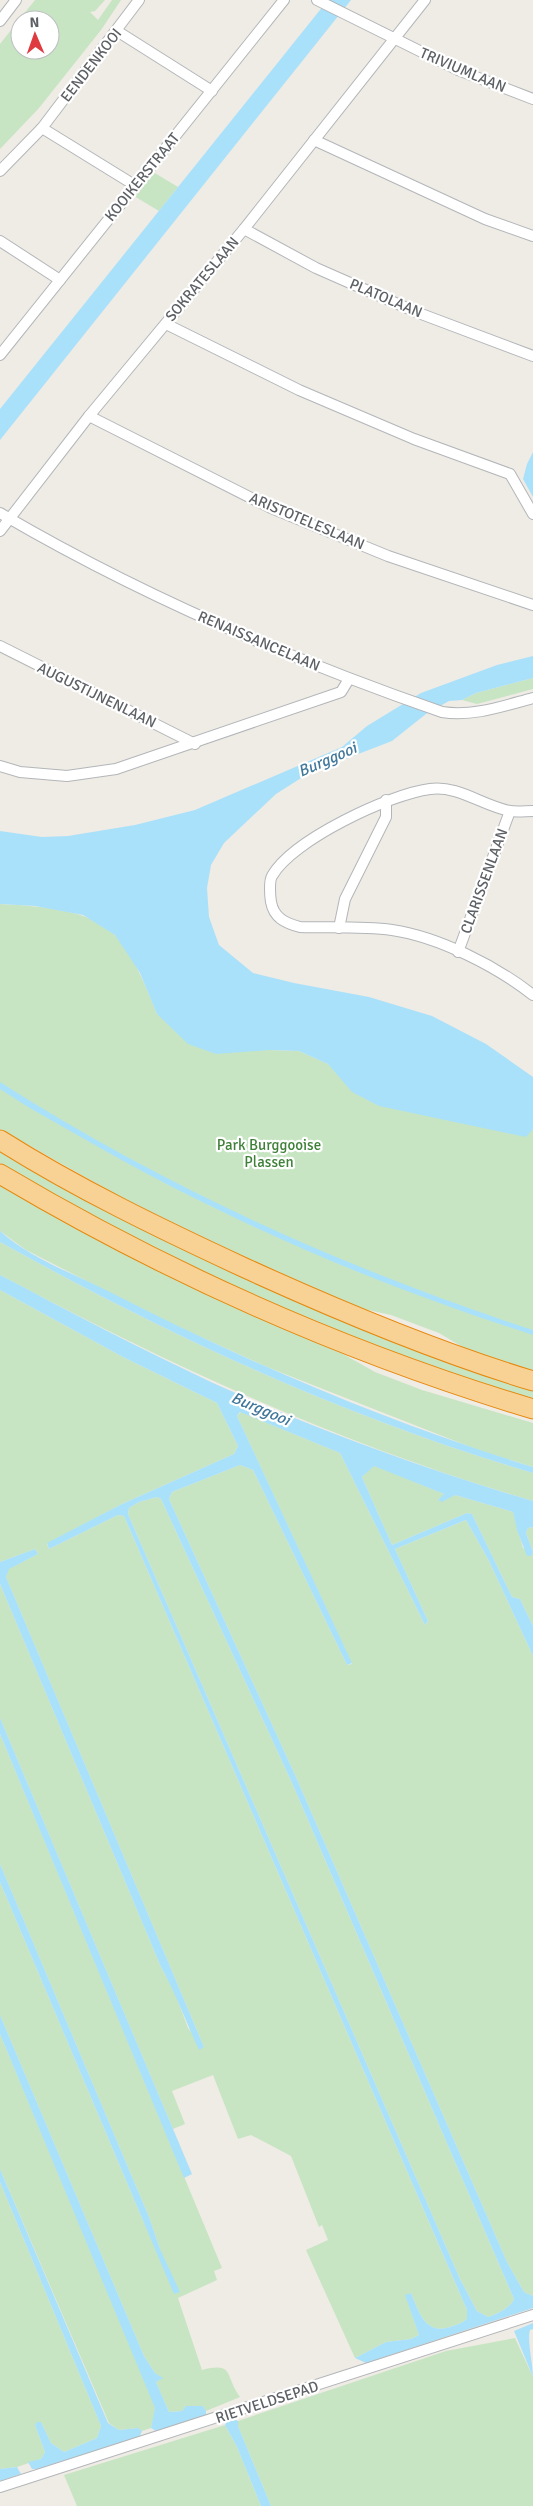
<svg xmlns="http://www.w3.org/2000/svg" width="533" height="2506" font-family="Signika,sans-serif">
	<style>
		.green { fill: #c7e5c3; fill-rule: evenodd }
		.water { fill: #aae1fa; fill-rule: evenodd }
		.lines { fill: none; stroke-linecap: round; stroke-linejoin: round }
		.street-casing { stroke: #b3b6b9; stroke-width: 12 }
		.highway-casing { stroke: #e7880d; stroke-width: 21 }
		.street { stroke: #fff; stroke-width: 10 }
		.highway { stroke: #f7d294; stroke-width: 19 }
		.labels { text-anchor: middle; stroke-width: 4.5; stroke-linejoin: round; paint-order: stroke }
		.street-label { font-size: 15px; fill: #5d6165; stroke: #fff }
		.park-label { font-size: 15px; fill: #3f8039; stroke: #fff }
		.water-label { font-size: 16px; font-style: italic; fill: #41779b; stroke: #fff }
	</style>
	<rect width="100%" height="100%" fill="#efebe5"/>
	<g class="green">
		<path d="M35,0h70l-10,11 -5,1 8,8 14,-20h9l-20,30 -62,78 -39,41v-105zM20,20h30v30h-30z"/>
		<path d="M153,172l25,15 -19,24 -25,-15z"/>
		<path d="M533,678v11l-56,15 -15,-4 14,-7z"/>
		<path d="M0,904c35,2 90,4 116,32 19,22 30,51 41,78l112,36 30,1 29,13 205,63v245l-62,-20 -32,-19 -48,-18 -32,-7 -107,-47 -128,-62 -124,-70z"/>
		<path d="M0,1152l42,25 138,68 353,145v12l-216,-77 -145,-66 -111,-59 -61,-37z"/>
		<path d="M0,1186l164,87 88,42 91,39 32,18 47,18 111,33v44l-55,-17 -211,-83 -106,-48 -135,-69 -26,-19z"/>
		<path d="M0,1242c169,94 347,176 533,231v28c-190,-56 -358,-133 -533,-226z"/>
		<path d="M0,1290l123,67 94,46 21,43 -4,8 -112,50 -75,40 2,5 69,-34 6,1 343,794v9c-5,4 -11,6 -17,8 -25,8 -31,-15 -39,-34l-5,3 13,39 -8,4 -25,3 -31,16 -49,-108 22,-10 -6,-15 -3,2 -28,-71 -40,-21 -13,4 -25,-64 -41,16 13,33 -12,5 -173,-411v-134l161,383 14,26 13,35 16,19 -198,-470 2,-8 30,-15 -3,-5 -35,13z"/>
		<path d="M241,1412l99,41 85,172 3,-4 -33,-72 71,-29 23,41 44,95v640l-9,-4 -17,-30 -211,-485 -127,-278 3,-7 68,-27 13,5 94,195 5,-1 -115,-248z"/>
		<path d="M374,1465l70,29 11,1 58,17 10,36 10,4 -7,-19 2,-5 5,-1v99l-13,-27 -8,-2 -40,-83 -5,-1 -75,32 -30,-68z"/>
		<path d="M157,1497l4,2 131,284 222,516c-5,10 -16,14 -26,18l-11,-6 -17,-32 -332,-765 1,-6 10,-6z"/>
		<path d="M0,1734l222,534 -8,3 3,9 -39,18 24,72c33,-8 22,5 38,27l-34,14 -3,-5h-17l-4,5 -13,1 -13,-30 6,-4 -7,-5 -11,-17 -144,-341v-133l144,341 16,26 -11,-32 -149,-353z"/>
		<path d="M0,2034l156,374 -5,20 -9,3 -4,-3 -19,2 -10,-7 -109,-254z"/>
		<path d="M0,2182l101,244 -4,12 -33,14 -13,-9 -10,-21 -6,3 10,27 -4,7 -24,8 -17,2z"/>
		<path d="M515,2338l18,39v129h-262l-33,-80v-5l208,-70z"/>
		<path d="M225,2425l12,22 24,59h-184l-13,-31z"/>
	</g>
	<g class="water">
		<path d="M328,0h23l-351,440v-31z"/>
		<path d="M533,452v45l-10,-18 4,-15z"/>
		<path d="M533,656v22l-57,15 -14,7 -13,1 -23,13 -34,27 -83,32 -33,21 -52,49 -13,22 -4,23 2,29 10,28 34,28 41,10 75,14 63,19 54,28 47,33v52l-7,8 -147,-31 -27,-14 -24,-28 -29,-13 -30,-1 -53,4 -28,-10 -31,-30 -17,-41 -25,-38 -32,-20 -48,-9 -35,-2v-73l42,6 26,-1 67,-11 60,-15 147,-63 25,-21 54,-33 76,-28z"/>
		<path d="M0,1082c166,106 346,187 533,248v5c-106,-34 -212,-75 -312,-124 -66,-31 -130,-68 -193,-104l-28,-18z"/>
		<path d="M0,1231c31,28 75,43 112,62 134,69 278,130 421,174v6c-186,-55 -364,-137 -533,-231z"/>
		<path d="M0,1275c70,37 141,74 213,108 104,47 211,86 320,118v26l-5,1 -2,5 7,19 -2,4h-4l-10,-26 -4,-18 -58,-17 -13,7 -4,-2 6,-6 -70,-28 -12,11 30,68 75,-32 5,1 40,83 8,2 13,27v30l-44,-95 -23,-41 -71,29 33,72 -3,4 -85,-172 -100,-41 -3,4 115,247 -5,2 -94,-195 -13,-5 -68,27 -3,7 127,278 211,485 17,30 9,4v12l-167,55 -11,-5 31,-16 25,-3 8,-4 -14,-40 6,-2c8,19 14,42 39,34 6,-2 12,-4 17,-8v-9l-343,-794 -6,-1 -69,34 -2,-6 75,-39 112,-50 4,-8 -21,-43 -94,-46 -123,-67zM157,1497l4,2 131,284 222,516c-5,10 -16,14 -26,18l-11,-6 -17,-32 -332,-765 1,-6 10,-6z"/>
		<path d="M35,1549l3,5 -29,15 -3,8 198,470 -5,3c-13,-28 -23,-56 -38,-83l-161,-383v-22z"/>
		<path d="M0,1718l192,456 -8,4 -184,-444z"/>
		<path d="M0,1864l149,353 11,32 20,43 -6,2 -174,-412z"/>
		<path d="M0,2015l144,341 11,17 8,5 -7,4 13,30 13,-1 4,-5h17l3,5v4l-50,16 -5,-3 4,-20 -155,-374z"/>
		<path d="M0,2169l108,254 11,7 19,-2 4,3 -3,7 -100,31h-7l-4,-7 13,-3 4,-7 -10,-27 2,-3h4l10,21 13,9 33,-14 4,-12 -101,-244z"/>
		<path d="M533,2323v6l-3,1c-3,10 3,34 3,47l-19,-46z"/>
		<path d="M234,2419l4,2v5l33,80h-10l-24,-59 -12,-22 1,-3z"/>
		<path d="M17,2467l4,7 -21,7v-12z"/>
	</g>
	<g class="lines">
		<g class="street-casing">
			<g id="street">
				<path d="M317,0l141,70 75,29"/>
				<path d="M0,21l16,-21"/>
				<path d="M117,31l95,60"/>
				<path d="M42,128l94,58"/>
				<path d="M314,140l171,79 48,17"/>
				<path d="M0,171l42,-43 97,-128"/>
				<path d="M244,229l72,39 100,44 117,44"/>
				<path d="M0,241l60,39"/>
				<path d="M166,324l133,66 115,49 96,35 23,40"/>
				<path d="M0,355l284,-355"/>
				<path d="M89,416l182,92 117,48 145,49"/>
				<path d="M0,513c140,82 289,146 442,199 31,5 61,-6 91,-14"/>
				<path d="M0,531l89,-115 155,-187 181,-229"/>
				<path d="M0,646l195,98"/>
				<path d="M0,766l20,6 47,4 49,-7 225,-77 8,-13"/>
				<path d="M533,811c-7,0 -16,1 -23,0 -27,-5 -52,-26 -80,-22 -40,5 -138,51 -158,87 -3,5 -2,20 -1,26 3,16 14,21 29,25 30,1 62,-1 92,3 47,7 104,36 141,65"/>
				<path d="M339,928l6,-29 41,-82v-17"/>
				<path d="M458,952l52,-141"/>
				<path d="M0,2487l533,-172"/>
			</g>
		</g>
		<g class="highway-casing">
			<g id="highway">
				<path d="M0,1140c78,49 161,89 245,128 94,43 189,83 288,113"/>
				<path d="M0,1174c167,99 347,179 533,235"/>
			</g>
		</g>
		<use href="#street" class="street"/>
		<use href="#highway" class="highway"/>
	</g>
	<g class="labels">
		<g class="street-label">
			<text transform="translate(91 65) rotate(-52)" y="5">EENDENKOOI</text>
			<text transform="translate(463 70) rotate(23)" y="5">TRIVIUMLAAN</text>
			<text transform="translate(142 177) rotate(-51)" y="5">KOOIKERSTRAAT</text>
			<text transform="translate(202 279) rotate(-50)" y="5">SOKRATESLAAN</text>
			<text transform="translate(386 298) rotate(23)" y="5">PLATOLAAN</text>
			<text transform="translate(307 521) rotate(23)" y="5">ARISTOTELESLAAN</text>
			<text transform="translate(259 641) rotate(23)" y="5">RENAISSANCELAAN</text>
			<text transform="translate(97 695) rotate(26)" y="5">AUGUSTIJNENLAAN</text>
			<text transform="translate(484 881) rotate(-70)" y="5">CLARISSENLAAN</text>
			<text transform="translate(267 2402) rotate(-18)" y="5">RIETVELDSEPAD</text>
		</g>
		<g class="park-label">
			<text x="269" y="1150">Park Burggooise<tspan x="269" dy="17">Plassen</tspan></text>
		</g>
		<g class="water-label">
			<text transform="translate(327 759) rotate(-24)" y="6">Burggooi</text>
			<text transform="translate(261 1408) rotate(23)" y="6">Burggooi</text>
		</g>
	</g>
	<g transform="translate(35 35) rotate(358)"><circle r="24" fill="#ffffff" stroke="#bec0c1"/>
	<path d="M0-4L9 19L0 12L-9 19Z" fill="#e03a41"/>
	<text y="-8" font-size="14" font-weight="bold" text-anchor="middle" fill="#5d6165">N</text>
	</g>
</svg>
